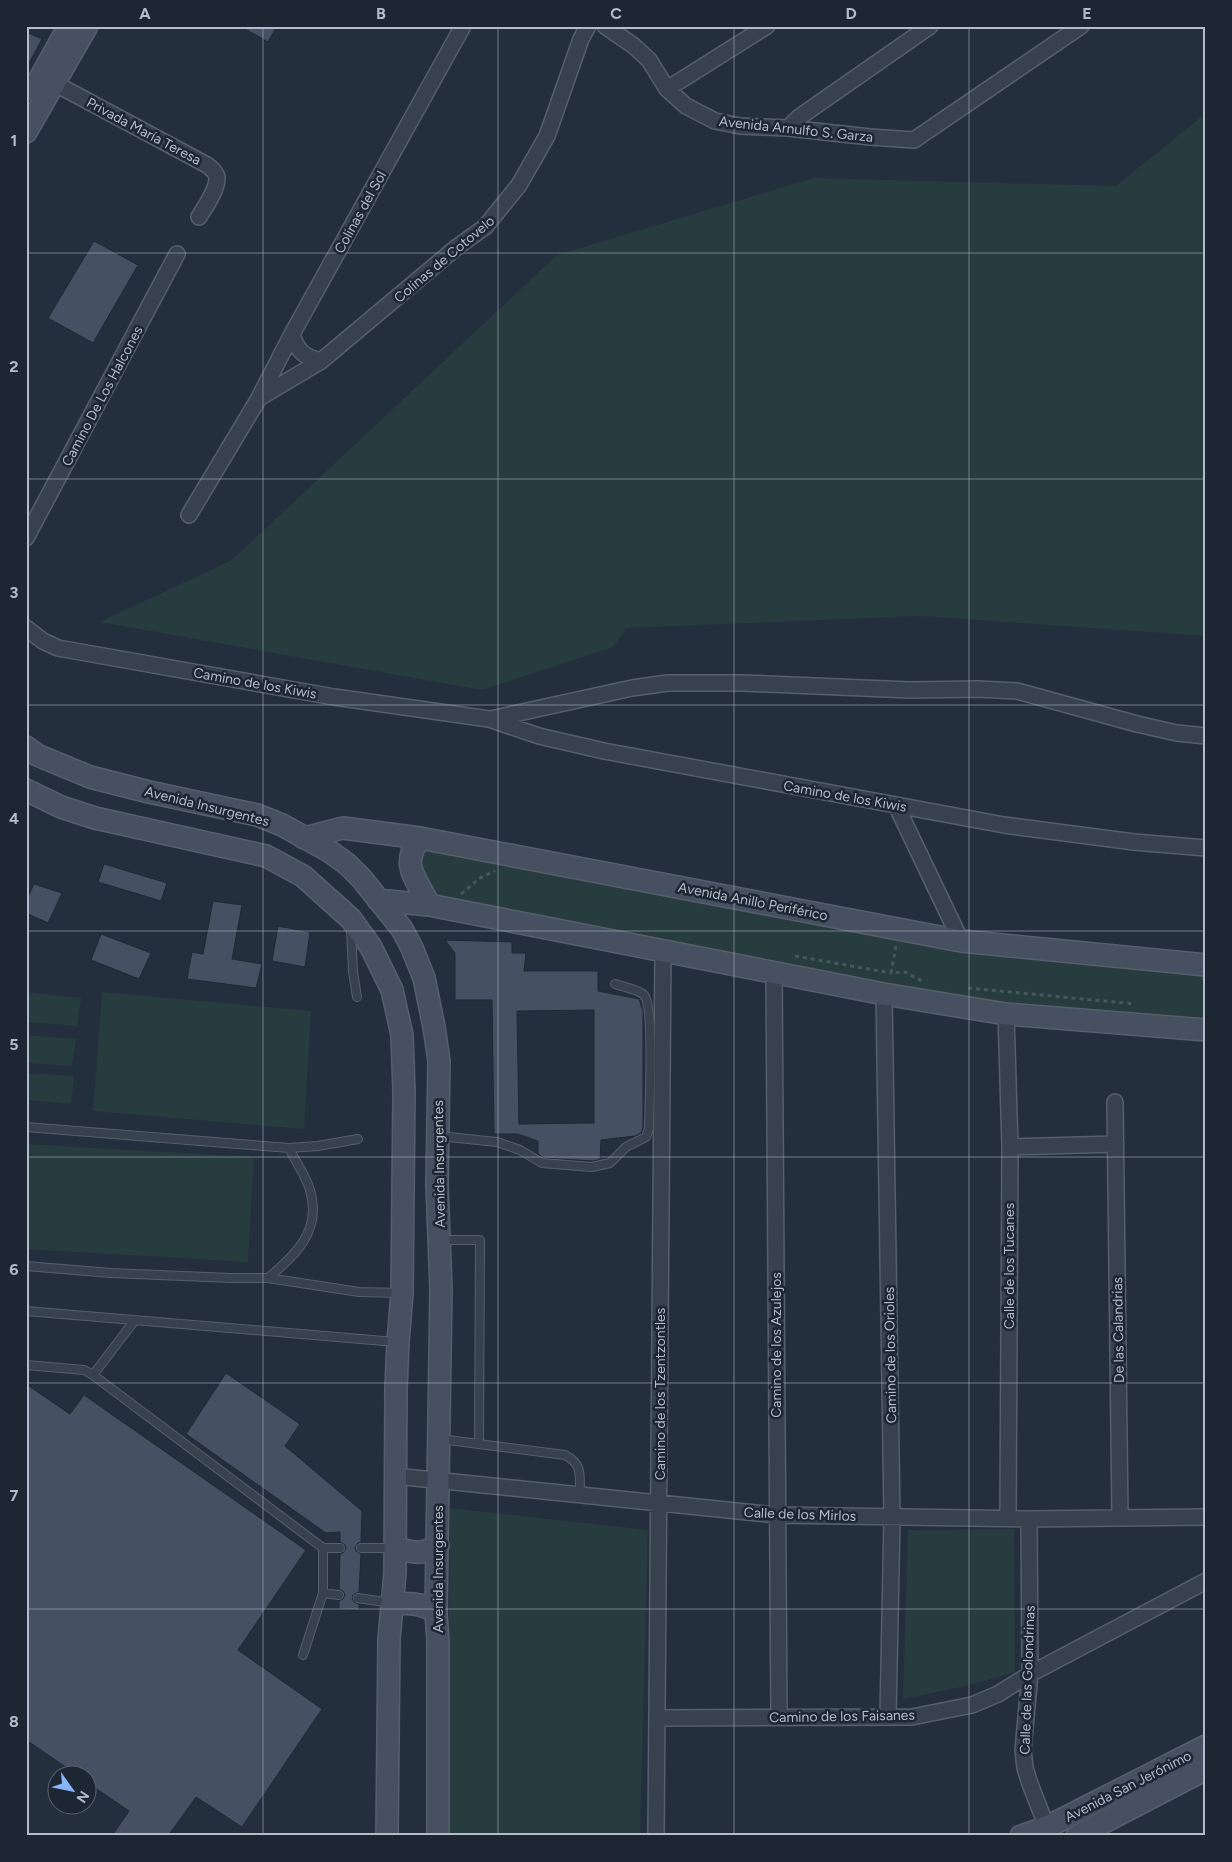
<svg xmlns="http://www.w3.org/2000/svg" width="1232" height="1862" font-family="Figtree,sans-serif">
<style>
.green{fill:#263c3f}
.building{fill:#455162;stroke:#1f2835;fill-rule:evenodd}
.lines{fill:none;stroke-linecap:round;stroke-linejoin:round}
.lane-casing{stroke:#565f6c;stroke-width:10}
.street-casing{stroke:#565f6c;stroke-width:18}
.secondary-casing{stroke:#565f6c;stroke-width:24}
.path{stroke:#44595c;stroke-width:3;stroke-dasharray:4 4;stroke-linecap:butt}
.lane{stroke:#38414e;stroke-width:8}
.street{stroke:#38414e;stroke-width:15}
.secondary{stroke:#465061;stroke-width:21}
.grid{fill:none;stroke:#b4bcc9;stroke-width:1;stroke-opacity:0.55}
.labels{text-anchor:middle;stroke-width:5;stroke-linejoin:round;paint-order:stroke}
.street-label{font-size:14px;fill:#b4bcc9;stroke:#1d2633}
.neatline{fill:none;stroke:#b4bcc9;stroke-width:2}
.grid-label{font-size:16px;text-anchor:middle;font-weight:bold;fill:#b4bcc9}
</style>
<rect width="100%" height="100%" fill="#242f3e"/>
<path class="green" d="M1206,113V636L920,616L627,628L613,647L482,690L100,622L232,560L557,255L814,178L1116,186Z
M424,845L1206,973V1023L1018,1006L962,998L441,899L421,880L418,849Z
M26,992L81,998L77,1026L26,1022Z
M102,992L311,1011L304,1129L93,1111Z
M26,1035L76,1039L72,1066L26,1063Z
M26,1073L74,1076L71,1104L26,1100Z
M26,1144L254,1157L248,1262L26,1249Z
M450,1508L648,1530L640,1836H453L447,1830Z
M1014,1529L1015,1672L966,1686L903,1699L908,1530Z"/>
<path class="building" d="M240,26H277L268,42Z
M26,32L42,39L26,69Z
M94,241L138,265L93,343L48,318Z
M104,864L167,883L161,901L98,882Z
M34,884L62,893L48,923L26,913V901Z
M213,901L242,905L232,959L262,964L256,988L187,979L192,952L203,954Z
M278,926L310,932L305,967L272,961Z
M101,934L151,953L139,979L91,960Z
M445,940L512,942V953H526L524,971H598V991L639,999L643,1011V1128L641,1133L635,1136L601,1140L600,1159L594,1161L544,1158L538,1154V1141L518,1134H494L492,1000H455V953ZM594,1010V1123L519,1124L517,1011Z
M226,1373L300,1424L285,1446L362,1511L361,1542L358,1543L355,1548L356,1551L361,1554L359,1592L354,1594L352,1598L354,1602L359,1604V1610L339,1609V1601L343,1599L345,1595L343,1591L339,1589L340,1554L343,1553L346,1548L345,1545L340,1542V1532L326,1533L186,1434Z
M26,1384L70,1414L84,1395L306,1550L238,1650L322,1709L242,1827L196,1797L168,1836H112L129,1811L88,1783V1774H76L26,1740Z"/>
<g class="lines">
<g class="lane-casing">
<path id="lane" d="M351,929L353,972L357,997
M26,1127L289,1148L318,1146L358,1139
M439,1136L497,1142L520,1150L542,1163L592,1167L610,1163L626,1147L646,1137L649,1128C649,1107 655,1008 644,995C638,989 623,987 615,984
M442,1240H480L479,1444
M26,1266L111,1273L231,1278H268L359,1292L400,1293
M268,1278C296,1255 322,1230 310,1190C306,1176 295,1161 289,1148
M26,1311L396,1342
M26,1365L84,1370L93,1375L323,1548V1593L303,1655
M93,1375L135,1320
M440,1439L565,1455C584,1465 579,1476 580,1495
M323,1548H340
M361,1548H394
M323,1593L339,1595
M358,1598L391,1603"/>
</g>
<g class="street-casing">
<path id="street" d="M605,26L634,46L649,60L667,89L686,106L715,121L740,126L788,128L870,137L914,140L1081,26
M54,83L207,165C211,168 216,172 217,177C218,189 205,207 199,217
M667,89L767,26
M788,128L798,118L930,26
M292,334C297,351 304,357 321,361
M259,398L321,361L457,247L485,227L519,185L547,136L581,39L588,26
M189,515L259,398L292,334L463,26
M26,538L177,254
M26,628L43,641L58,648L334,697L489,719L539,736L604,751L1004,825L1134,842L1206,848
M491,719L632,688L668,683H743L910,690L978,689L1017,691L1137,724L1177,733L1206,736
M896,805L961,941
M774,973L779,1717
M884,994L892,1517L888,1717
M1006,1014L1010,1147L1008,1518
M1115,1102L1120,1517
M1010,1147L1116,1144
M395,1476L777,1515L1029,1519L1206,1517
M1029,1519L1030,1674L1023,1750L1025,1768L1030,1784L1050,1835
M657,1718L912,1717L972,1705L998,1694L1030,1674L1206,1581
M656,1836L663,952"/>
</g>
<g class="secondary-casing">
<path id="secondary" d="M34,89L69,26
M26,132L87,26
M26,747L37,755L90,777L149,792L257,815L282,825L329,851L347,864L362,879L402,929L412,948L424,978L434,1027L439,1061L437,1185L441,1289L436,1613L438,1642V1836
M26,790L61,807L95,818L266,856L303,876L351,919L371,947L392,990L402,1035L404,1092L402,1293L398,1342L396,1388L395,1573L389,1639L387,1836
M304,838L343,828L420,838L961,941L1206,965
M420,838C399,866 417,878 429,905
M378,900L429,905L884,994L1006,1014L1206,1030
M396,1548C412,1552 423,1556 438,1545
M394,1604C409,1603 424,1603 436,1613
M1021,1836L1047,1827L1206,1746
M1077,1836L1206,1769"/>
</g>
<path class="path" d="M461,894L480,878L495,871
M896,946L891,973L905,972L922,981
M795,956L891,973
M968,988L1135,1004"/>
<use href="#lane" class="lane"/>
<use href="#street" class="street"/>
<use href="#secondary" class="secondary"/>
</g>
<path class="grid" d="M263,26V1836M498,26V1836M734,26V1836M969,26V1836M26,253H1206M26,479H1206M26,705H1206M26,931H1206M26,1157H1206M26,1383H1206M26,1609H1206"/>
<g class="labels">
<g class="street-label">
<text transform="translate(796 129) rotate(6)" y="5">Avenida Arnulfo S. Garza</text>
<text transform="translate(144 131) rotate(28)" y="5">Privada María Teresa</text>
<text transform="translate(360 212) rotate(-61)" y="5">Colinas del Sol</text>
<text transform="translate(444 259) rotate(-40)" y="5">Colinas de Cotovelo</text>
<text transform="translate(102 396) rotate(-62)" y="5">Camino De Los Halcones</text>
<text transform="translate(255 683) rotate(10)" y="5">Camino de los Kiwis</text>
<text transform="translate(845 796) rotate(10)" y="5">Camino de los Kiwis</text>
<text transform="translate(207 806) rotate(14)" y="5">Avenida Insurgentes</text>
<text transform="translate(753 901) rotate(11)" y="5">Avenida Anillo Periférico</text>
<text transform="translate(439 1164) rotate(-91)" y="5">Avenida Insurgentes</text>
<text transform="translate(1009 1266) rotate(-90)" y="5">Calle de los Tucanes</text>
<text transform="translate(1118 1330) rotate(-91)" y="5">De las Calandrias</text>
<text transform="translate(776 1345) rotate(-90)" y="5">Camino de los Azulejos</text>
<text transform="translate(890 1355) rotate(-91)" y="5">Camino de los Orioles</text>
<text transform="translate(660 1394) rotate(-90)" y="5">Camino de los Tzentzontles</text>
<text transform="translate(800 1514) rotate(2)" y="5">Calle de los Mirlos</text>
<text transform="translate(438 1569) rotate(-90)" y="5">Avenida Insurgentes</text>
<text transform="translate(1027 1680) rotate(-88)" y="5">Calle de las Golondrinas</text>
<text transform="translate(842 1716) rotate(-1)" y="5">Camino de los Faisanes</text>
<text transform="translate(1128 1786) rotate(-27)" y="5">Avenida San Jerónimo</text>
</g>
</g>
<rect width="1232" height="1862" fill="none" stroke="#1d2633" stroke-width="55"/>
<g transform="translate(72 1790) rotate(123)"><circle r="24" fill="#1d2633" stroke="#59626f"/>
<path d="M0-4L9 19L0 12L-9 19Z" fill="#8ab4f8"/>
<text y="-8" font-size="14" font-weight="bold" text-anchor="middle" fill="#b4bcc9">N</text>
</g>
<rect x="28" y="28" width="1176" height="1806" class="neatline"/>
<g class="grid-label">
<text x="145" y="19">A</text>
<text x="381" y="19">B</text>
<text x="616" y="19">C</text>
<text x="851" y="19">D</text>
<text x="1087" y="19">E</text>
<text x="14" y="146">1</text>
<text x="14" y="372">2</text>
<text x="14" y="598">3</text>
<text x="14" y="824">4</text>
<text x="14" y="1050">5</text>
<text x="14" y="1275">6</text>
<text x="14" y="1501">7</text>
<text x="14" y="1727">8</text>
</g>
</svg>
